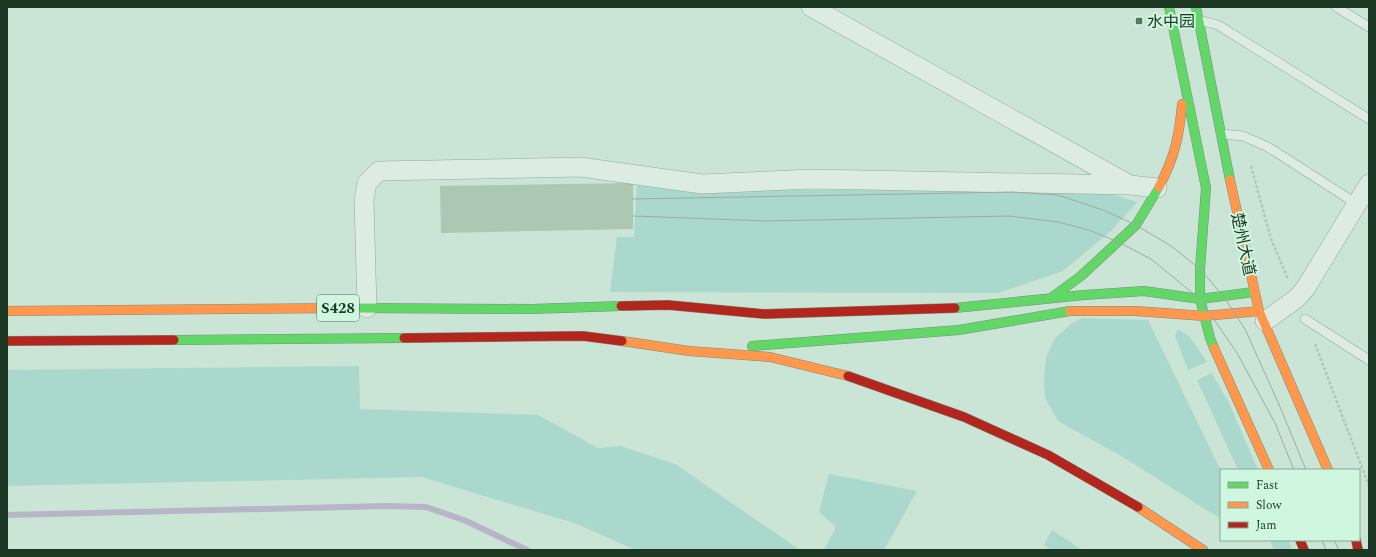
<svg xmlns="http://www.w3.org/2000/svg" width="1376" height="557" font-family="Spectral,'Noto Sans SC',serif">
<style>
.green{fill:#abd8cc}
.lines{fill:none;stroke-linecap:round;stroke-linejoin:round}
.stream{stroke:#b7b6c7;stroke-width:6}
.building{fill:#abc8b2}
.lane-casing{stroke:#94a99b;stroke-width:10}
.street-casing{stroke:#94a99b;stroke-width:20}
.fast-casing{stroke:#7a8e81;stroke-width:10}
.slow-casing{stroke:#7a8e81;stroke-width:10}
.jam-casing{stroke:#7a8e81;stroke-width:10}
.path{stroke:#b3c5ba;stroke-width:2.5;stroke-dasharray:3 2;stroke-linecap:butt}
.lane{stroke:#dcece3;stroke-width:9}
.street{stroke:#dcece3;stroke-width:19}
.fast{stroke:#63d668;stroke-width:9}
.slow{stroke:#ff974d;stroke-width:9}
.jam{stroke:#b3261e;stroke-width:9}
.tram{stroke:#9caba2;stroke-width:1}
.poi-dot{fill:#597461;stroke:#cff7e0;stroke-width:1.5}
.labels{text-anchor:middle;stroke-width:4;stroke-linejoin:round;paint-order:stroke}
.shield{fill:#cff7e0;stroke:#52715b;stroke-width:1}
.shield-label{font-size:15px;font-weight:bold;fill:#1c3722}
.poi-label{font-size:16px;fill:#1c3722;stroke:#cff7e0;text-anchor:start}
.street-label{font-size:16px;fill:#1c3722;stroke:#cff7e0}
</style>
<rect width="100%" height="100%" fill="#cae4d5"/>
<path class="green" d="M637,182L693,188L790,190L1093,188L1137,202L1111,231L1063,271L998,293L610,292L617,237H634Z
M1082,318L1148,320L1221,471V519L1123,457L1058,421L1045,398L1044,380L1046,358L1054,339L1071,324Z
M1178,329L1189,336L1207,362L1188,370L1175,336Z
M359,366L360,409L538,415L598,448L620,446L675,464L800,550H636L574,523L422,477L7,486V370Z
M1212,373L1229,403L1258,470H1238L1197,380Z
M829,474L917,491L884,550H824L836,527L819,512Z
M1052,530L1082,550H1051L1044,545Z
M1270,540H1288L1292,550H1274Z"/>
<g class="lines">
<path class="stream" d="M7,515L386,506L426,507L464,520L527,550"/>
</g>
<path class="building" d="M633,183V229L441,233L440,186Z"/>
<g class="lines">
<g class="lane-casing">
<path id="lane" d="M1336,7L1369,27
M1198,20L1218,25L1369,119
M1221,134L1243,136L1268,147L1357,204
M1305,319L1369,360"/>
</g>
<g class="street-casing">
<path id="street" d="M811,7L1128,184
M367,308L364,200L367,183L379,171L580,167L702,184L811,179L1130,185L1157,188
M1265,321L1296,299L1305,289L1369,184"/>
</g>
<g class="fast-casing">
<path id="fast" d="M1169,7L1206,188L1200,269V299L1210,338L1214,348
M1196,7L1230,180
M1051,298L1081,276L1136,225L1159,187
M355,308L532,309L621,306
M955,308L1084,295L1144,291L1200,299L1254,292
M174,340L404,338
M752,346L959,330L1070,311"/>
</g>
<g class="slow-casing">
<path id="slow" d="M1230,180L1259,311L1328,470
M1159,187C1175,156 1179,138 1182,104
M7,311L355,308
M1070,311H1136L1204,316L1259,311
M622,341L689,351L770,357L848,376
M1214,348L1269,470
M1138,507L1203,550"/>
</g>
<g class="jam-casing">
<path id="jam" d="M621,306L668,305L765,314L955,308
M404,338L583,336L622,341
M7,341L174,340
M848,376L964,417L1048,455L1138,507
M1300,540L1304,550
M1356,540L1358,550"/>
</g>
<path class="path" d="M1251,166L1271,239L1288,279
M1315,344L1369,486"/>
<use href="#lane" class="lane"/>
<use href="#street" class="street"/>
<use href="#fast" class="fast"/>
<use href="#slow" class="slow"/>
<use href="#jam" class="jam"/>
<path class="tram" d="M633,199L1013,192L1058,195L1103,210L1136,225L1171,246L1200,269L1224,297L1245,329L1281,409L1306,470
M633,216L766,221L1009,216L1058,222L1089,230L1118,242L1151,259L1200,299L1237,353L1275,423L1294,470
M1322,540L1326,550
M1334,540L1339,550"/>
</g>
<rect class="poi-dot" x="1135" y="17" width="8" height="8" rx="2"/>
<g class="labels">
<rect class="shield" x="317" y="295" width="42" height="26" rx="3"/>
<g class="shield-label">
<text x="338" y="313">S428</text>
</g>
<g class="poi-label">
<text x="1147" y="27">水中园</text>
</g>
<g class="street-label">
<text transform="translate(1244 244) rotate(78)" y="6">楚州大道</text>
</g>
</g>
<rect width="1376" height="557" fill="none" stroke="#1c3722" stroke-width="16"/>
<rect x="1220" y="469" width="140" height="72" fill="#cff7e0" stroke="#87aa94"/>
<rect x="1228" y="482" width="20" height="6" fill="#63d668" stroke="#87aa94"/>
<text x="1256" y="489" font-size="12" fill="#1c3722">Fast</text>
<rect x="1228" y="502" width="20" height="6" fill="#ff974d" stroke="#87aa94"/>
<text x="1256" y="509" font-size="12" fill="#1c3722">Slow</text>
<rect x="1228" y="522" width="20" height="6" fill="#b3261e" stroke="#87aa94"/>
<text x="1256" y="529" font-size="12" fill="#1c3722">Jam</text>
</svg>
